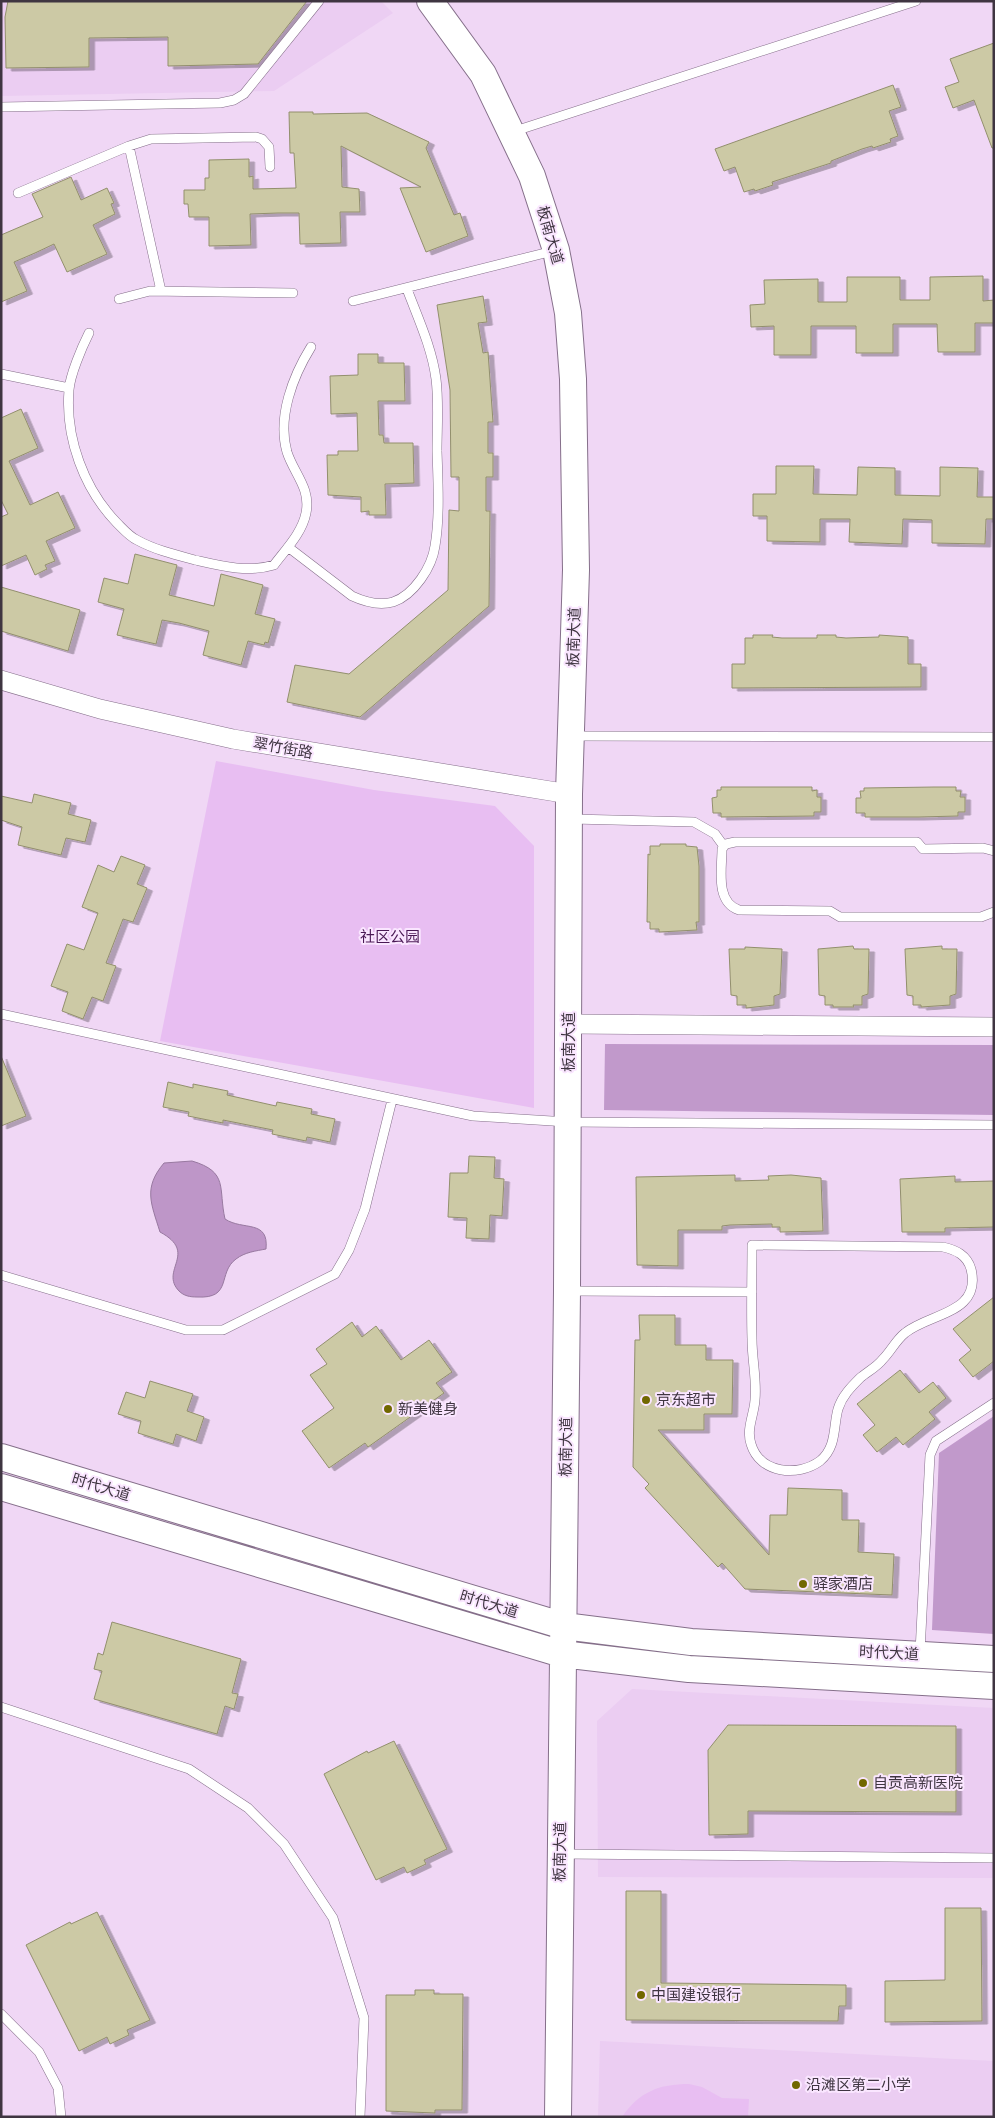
<svg xmlns="http://www.w3.org/2000/svg" width="995" height="2118" font-family="Quicksand,'Noto Sans SC',sans-serif">
<style>
.built{fill:#ebcdf2}
.green{fill:#e8bef2}
.forest{fill:#c199cb}
.water{fill:#be96c8;stroke:#9879a0}
.building{fill:#ccc9a5;stroke:#928f6d;filter:url(#shadow)}
.lines{fill:none;stroke-linecap:round;stroke-linejoin:round}
.service-casing{stroke:#856f8a;stroke-width:10}
.minor-casing{stroke:#856f8a;stroke-width:20}
.secondary-casing{stroke:#856f8a;stroke-width:28}
.service{stroke:#fff;stroke-width:9}
.minor{stroke:#fff;stroke-width:19}
.secondary{stroke:#fff;stroke-width:26}
.poi-dot{fill:#716800;stroke:#fae6ff;stroke-width:2}
.labels{text-anchor:middle;stroke-width:4;stroke-linejoin:round;paint-order:stroke}
.street-label{font-size:15px;fill:#3f3541;stroke:#fae6ff}
.park-label{font-size:15px;fill:#4a1855;stroke:#fae6ff}
.poi-label{font-size:15px;fill:#3f3541;stroke:#fae6ff;text-anchor:start}
</style>
<defs>
<filter id="shadow"><feDropShadow dx="5.5" dy="3" stdDeviation="0" flood-color="#0004"/></filter>
</defs>
<rect width="100%" height="100%" fill="#f0d7f5"/>
<path class="built" d="M1,1H381L393,13L274,91L1,96Z
M632,1689L994,1708V1878L598,1877L597,1721Z
M600,2041L994,2061V2117H598Z"/>
<path class="green" d="M216,761L374,790L495,806L534,846V1108L160,1041Z
M689,2084L702,2087L722,2098L749,2099L748,2117H622C639,2092 659,2084 689,2084Z"/>
<path class="forest" d="M605,1044L994,1045V1115L604,1110Z
M994,1416V1634L932,1630L939,1453Z"/>
<path class="water" d="M192,1161C229,1172 218,1188 225,1219C243,1231 269,1219 266,1249C256,1251 245,1252 236,1259C217,1273 233,1299 197,1297C190,1297 184,1296 179,1291C159,1270 199,1253 160,1232C151,1203 143,1188 164,1163Z"/>
<path class="building" d="M8,1H307L258,64L168,66V37L89,38V67L6,68L5,17Z
M994,43V148H992L974,100L953,108L945,87L959,82L950,59Z
M893,85L901,107L889,111L898,136L890,139L891,142L873,148L872,146L862,149L831,161V163L772,182L773,185L755,191L754,189L744,192L735,167L724,171L715,149Z
M289,112H313V114L367,113L429,142L426,148L454,215L460,213L468,236L426,252L400,188L421,187L341,146L342,187L359,189L360,212H340L341,243L300,244L299,213H278L250,214L251,245L209,246V217H189L188,204H184V190H205V178H209V160L249,159V177L253,176V189L296,188L294,153H290Z
M71,177L81,200L107,188L114,203L111,204L115,214L93,225L107,254L67,272L54,244L35,253L14,262L27,291L1,302V235L43,217L32,194Z
M983,276V301L994,300V323H975V352H938L937,324H893V353H856V326H811V355H774V326L751,327L750,305L765,304L764,280L818,279V302H847V277H900V300H930V277Z
M483,296L487,322L478,323L483,353L488,352L493,422H488V453H493V477H486V511H490L489,606L360,717L287,702L295,665L349,674L448,590L449,510L459,511V477H451L450,390L437,305Z
M358,354H378V363H404L405,401H378L379,435H383L384,443H413L414,483L385,484L386,515H369V511L361,512V497L328,495L327,455H338V451H358L357,413L331,414L330,376L358,375Z
M21,409L38,448L9,461L30,505L58,492L75,528L46,541L55,561L45,565L47,569L35,575L26,555L1,566V517L8,514L1,500V418Z
M776,466H814L813,494L857,495L858,467L895,468V495L940,496V467L978,468L977,497H994V519H986L985,544L932,543V520L903,519L902,544L849,542L850,519H820V542L767,541V516H753V494H776Z
M135,554L177,565L169,595L214,606L221,574L263,585L255,614L275,619L268,643L265,642L264,645L248,641L241,665L203,655L209,631L179,623L162,620L156,644L117,635L124,609L98,602L104,578L128,584Z
M1,587L80,610L68,651L1,631Z
M753,635H773L772,637L782,638H817V635H836V637L846,638L879,637V635L908,637V664H921V687L732,688V664H745V638H753Z
M721,787H812V791L817,790V797H821V812H814V816L721,817V813H713L712,798L717,797V790H721Z
M934,787H956V791H961L960,797H965V812H958V816L919,817H865V813H856V798H861L860,791H864V788Z
M34,794L71,803L68,814L91,820L85,842L66,838L61,855L18,845L22,827L1,820V796L32,803Z
M660,844H686V846L697,847L699,866V922H696L697,930L659,932V929H650V922H647L648,854L650,855V846H660Z
M121,856L145,865L137,884L147,888L133,922L123,919L106,963L116,966L103,1001L92,997L83,1019L62,1011L68,992L51,986L67,944L84,950L98,913L82,907L98,865L114,872Z
M853,946L854,949H869L868,994L862,996V1005H853L854,1007H833V1005H825V996L819,995L818,949Z
M942,946V949H957L956,994L950,996V1005L921,1007V1005H913V996L907,995L905,949Z
M745,947L782,949L780,994L774,996V1005L746,1008V1005H737V996L731,995L729,949H745Z
M1,1056L26,1116L1,1126Z
M168,1082L193,1088V1084L228,1091L227,1095L276,1106L277,1102L312,1109L311,1114L335,1119L330,1142L307,1137L306,1141L272,1134L273,1130L223,1120V1123L188,1116L189,1112L163,1107Z
M469,1156L495,1157L494,1178L504,1179L502,1216L490,1215L489,1239L466,1238L467,1218L448,1217L450,1173H468Z
M735,1175V1181L769,1180L768,1176L791,1175L821,1178L823,1231L780,1232V1227H772V1224L730,1225L722,1226V1230H678V1266L637,1265L636,1177Z
M955,1176V1182L994,1181V1227L945,1228V1232H902L900,1179Z
M994,1297V1361L973,1377L959,1360L971,1350L953,1329Z
M639,1315H675V1345H706V1360H733L732,1414H704V1430H658L769,1555L770,1515H787L788,1488L842,1490V1520H859L858,1552L894,1554L892,1595L745,1589L722,1563L718,1567L645,1488L649,1484L633,1467L635,1340H640Z
M352,1322L362,1337L376,1326L401,1360L429,1340L452,1372L436,1383L444,1393L368,1447L365,1443L329,1468L302,1431L334,1408L310,1375L327,1364L316,1349Z
M900,1370L919,1393L933,1382L946,1398L929,1412L935,1419L903,1445L896,1437L877,1452L863,1435L875,1425L857,1404Z
M150,1381L193,1394L187,1411L204,1417L196,1441L176,1434L173,1444L138,1433L141,1421L118,1414L126,1392L145,1398Z
M112,1622L241,1659L232,1693L238,1694L234,1709L225,1706L217,1734L94,1699L102,1671L94,1669L98,1653L103,1655Z
M728,1725L956,1726V1812L748,1811V1834L709,1835L708,1750Z
M394,1741L447,1849L424,1860L426,1864L407,1873L404,1867L376,1880L324,1774L367,1751L368,1753Z
M626,1891H661V1983L846,1985V2006H839L838,2021L626,2020Z
M945,1908H981L982,2021L885,2022V1981L945,1980Z
M97,1912L150,2020L127,2030L129,2035L110,2044L107,2037L79,2051L26,1945L70,1922L71,1924Z
M415,1990H434V1994H463L462,2110H435V2113L386,2111V1995H415Z"/>
<g class="lines">
<g class="service-casing">
<path id="service" d="M1,107L220,103L234,100L244,94L319,1
M512,132L916,1
M129,146L151,139L256,137L262,139L269,147L270,167
M18,193L129,146L161,291
M119,299L150,291L293,293
M353,301L553,251
M89,333C82,347 70,375 69,390C65,438 84,489 117,523C123,529 130,537 137,540C155,550 176,555 195,560C221,566 248,573 274,565C286,549 302,533 306,513C311,488 294,474 287,452C277,417 293,376 311,347
M1,374L69,388
M288,547L352,596C365,602 379,606 393,602C414,595 432,567 435,546C440,516 438,482 437,451C437,428 439,402 436,379C432,348 418,318 407,289
M574,736L994,737
M572,819L694,822L715,834L723,845
M994,851L983,848L923,849L917,842H735L726,844L722,849C722,869 715,902 739,910L830,911L840,917H981L994,912
M1,1014L473,1116L568,1122L994,1125
M752,1245L943,1247C956,1250 967,1255 971,1269C982,1314 929,1313 905,1333C896,1340 891,1351 883,1359C877,1367 867,1372 860,1378C851,1387 842,1396 838,1409C833,1427 837,1447 820,1461C798,1477 760,1474 751,1444C746,1429 754,1415 755,1400C757,1380 752,1360 752,1339C751,1308 752,1276 752,1245Z
M1,1275L186,1330H223L335,1274L349,1250L365,1209L392,1100
M570,1291L752,1292
M920,1652L930,1455L936,1441L994,1403
M1,1707L189,1769L248,1808L284,1844L333,1918L364,2018L360,2117
M564,1854L994,1858
M1,2014L39,2052L58,2088L61,2117"/>
</g>
<g class="minor-casing">
<path id="minor" d="M1,680L100,709L233,739L569,794
M569,1024L994,1027"/>
</g>
<g class="secondary-casing">
<path id="secondary" d="M430,1L483,74L532,176L556,250L568,313L573,379L576,570L569,794L567,1291L558,2117
M1,1457L564,1626L691,1642L994,1659
M1,1487L562,1654L689,1669L994,1686"/>
</g>
<use href="#service" class="service"/>
<use href="#minor" class="minor"/>
<use href="#secondary" class="secondary"/>
</g>
<g class="poi-dot">
<circle cx="646" cy="1400" r="5"/>
<circle cx="388" cy="1409" r="5"/>
<circle cx="803" cy="1584" r="5"/>
<circle cx="863" cy="1783" r="5"/>
<circle cx="641" cy="1995" r="5"/>
<circle cx="796" cy="2085" r="5"/>
</g>
<g class="labels">
<g class="street-label">
<text transform="translate(550 235) rotate(74)" y="5">板南大道</text>
<text transform="translate(574 637) rotate(-88)" y="5">板南大道</text>
<text transform="translate(283 748) rotate(10)" y="5">翠竹街路</text>
<text transform="translate(569 1042) rotate(-90)" y="5">板南大道</text>
<text transform="translate(566 1447) rotate(-89)" y="5">板南大道</text>
<text transform="translate(101 1487) rotate(17)" y="5">时代大道</text>
<text transform="translate(489 1604) rotate(17)" y="5">时代大道</text>
<text transform="translate(889 1653) rotate(3)" y="5">时代大道</text>
<text transform="translate(560 1852) rotate(-89)" y="5">板南大道</text>
</g>
<g class="park-label">
<text x="390" y="942">社区公园</text>
</g>
<g class="poi-label">
<text x="656" y="1405">京东超市</text>
<text x="398" y="1414">新美健身</text>
<text x="813" y="1589">驿家酒店</text>
<text x="873" y="1788">自贡高新医院</text>
<text x="651" y="2000">中国建设银行</text>
<text x="806" y="2090">沿滩区第二小学</text>
</g>
</g>
<rect width="995" height="2118" fill="none" stroke="#3f3541" stroke-width="5"/>
</svg>
